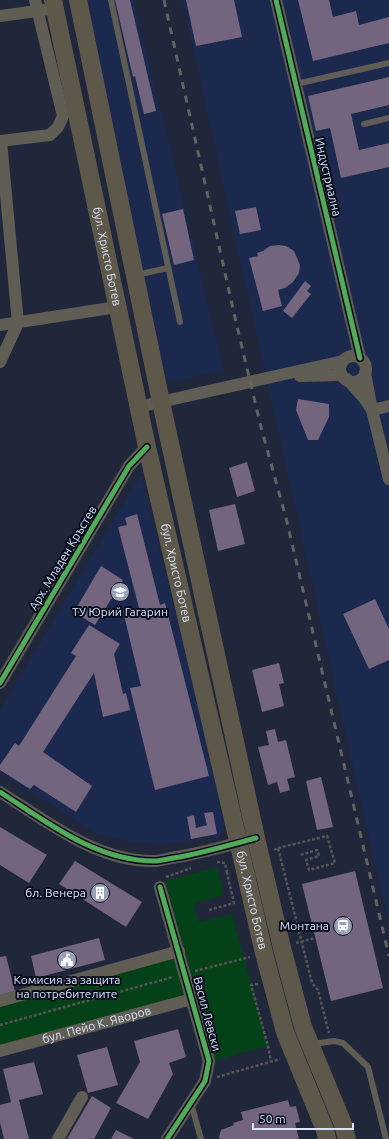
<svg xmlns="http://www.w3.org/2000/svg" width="389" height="1139" font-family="Ubuntu,sans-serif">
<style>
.built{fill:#1c294e}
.green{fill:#044018}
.building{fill:#74657f}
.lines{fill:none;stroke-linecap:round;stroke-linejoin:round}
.path{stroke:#575655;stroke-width:2.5;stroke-dasharray:3 2;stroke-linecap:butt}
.lane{stroke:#605d55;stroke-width:6}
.street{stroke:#605d55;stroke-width:12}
.secondary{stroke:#5e584b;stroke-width:18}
.rail{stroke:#636363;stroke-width:3;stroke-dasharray:7 7;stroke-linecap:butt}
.cycleway-casing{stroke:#070d1b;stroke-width:8}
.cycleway{stroke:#51ab58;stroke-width:5}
.labels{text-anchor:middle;stroke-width:4;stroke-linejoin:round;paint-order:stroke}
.street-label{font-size:12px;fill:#dae4fb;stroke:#070d1b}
.poi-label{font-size:12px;fill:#dae4fb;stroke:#070d1b}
</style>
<rect width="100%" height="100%" fill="#20273a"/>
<path class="built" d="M82,0H134L224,371L167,382Z
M182,0H389V921L381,892Z
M141,474L227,820L220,836L169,844L135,843L96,833L0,773V710Z"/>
<path class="green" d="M217,867L224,895L194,904L199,922L232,914L268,1046L213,1061L165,881Z
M176,957L186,996L0,1050V1002Z"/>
<path class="building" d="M115,0H130L156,111L144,114L135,76L133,77Z
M186,0H234L242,37L196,46Z
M298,0H329L333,17L356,11L359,25L389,17V43L313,61Z
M389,77V105L351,114L359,150L389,143V167L341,178L330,128L316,131L308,96Z
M256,207L261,230L240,234L235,211Z
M183,209L194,260L174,265L162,214Z
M279,245L286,246L294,251L300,265L299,273L293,282L285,288L278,290L282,306L263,311L249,258L258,256L257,253L263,251L270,246Z
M305,281L311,286L307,291L311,294L292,318L283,311Z
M298,399L329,404V417L318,440H308L296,410Z
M247,462L255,491L237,497L229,468Z
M235,504L245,544L218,551L209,510Z
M137,514L160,605L165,603L209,776L155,790L130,688L141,686L123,611L139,608L118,527L127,525L125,518Z
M101,566L123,580L95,625L74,612Z
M375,599L389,629V660L369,669L343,614Z
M89,625L120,644L114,654L123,694L126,693L130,710L103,717L94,673L43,752L92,786L76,812L34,785L30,789L0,770V765L15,743L19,746L76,656L71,653Z
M279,663L284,683L279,684L284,706L262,712L252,670Z
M275,729L278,742L286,740L295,777L287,779L290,790L280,793L277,782L268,785L258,747L269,745L266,731Z
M321,777L333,827L317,830L306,781Z
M213,812L217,834L191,839L187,817L194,815L196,828L207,825L204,813Z
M0,827L47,855L29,883L0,865Z
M75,861L142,902L126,927L59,884Z
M355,871L383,988L331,1001L302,884Z
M99,938L105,960L36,978L31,956Z
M6,956L15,991L0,995V957Z
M178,1029L186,1057L169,1063L173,1074L148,1119L116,1103L140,1062L134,1041Z
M107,1047L118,1085L88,1093L77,1055Z
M34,1062L43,1094L19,1100L29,1139H4L0,1122V1105L11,1102L3,1069Z
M92,1096L111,1108L94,1139H67Z
M288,1100L290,1107L296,1106L300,1122L295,1123L299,1139H220L219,1137L221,1130L234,1125L233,1123L243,1120L241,1112Z
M116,1130L134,1139H111Z"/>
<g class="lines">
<path class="path" d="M278,848L327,836L335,863L309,870L306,860L319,856L317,850L300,855
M274,850L278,848L312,983L318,990L329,1033
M217,862L225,863L227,873
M166,877L191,868
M209,910L234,903L227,873L229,872
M296,943L315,938
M195,971L250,957
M258,984L251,985L268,1046L271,1062
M0,1025L173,977
M217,1077L280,1059"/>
<path class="lane" d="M111,0L180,322
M296,84L389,63
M364,124L389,118
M136,275L168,268
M313,1044L334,1041L343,1043L368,1067L386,1139
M191,1103L201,1139"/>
<g class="street">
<path d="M276,0L360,358"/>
<path d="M0,16L44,10"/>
<path d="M0,141L50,135L58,127L63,116L35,0"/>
<path d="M0,325L117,307"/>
<circle cx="353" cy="369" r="13"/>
<path d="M0,362L18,323L1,141"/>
<path d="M365,373L372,410L389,479"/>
<path d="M300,376L342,375"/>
<path d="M347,379L364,398L370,407"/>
<path d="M138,407L343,361"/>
<path d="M372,410L389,406"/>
<path d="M0,683L129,466L147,447"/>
<path d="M0,792C47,821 98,863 156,861C163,860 170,858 177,857C200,853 223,847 245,841"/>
<path d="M160,887L209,1061L205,1081L167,1139"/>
<path d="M0,1001L179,951"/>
<path id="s1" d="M0,1051L192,999"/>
<path d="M58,1139L82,1097"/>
</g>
<g class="secondary">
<path id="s2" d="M53,0L147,447L264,953L285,1032L325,1130L327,1139"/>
<path d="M78,0L161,402L256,838L282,948L303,1027L343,1124L347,1139"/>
</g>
<path class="rail" d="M164,0L236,322L261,427L286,518L389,956"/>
<g class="cycleway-casing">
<path id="cycleway" d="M276,0L360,358
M0,683L129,466L147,447
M0,792C47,822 97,862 156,861C164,860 172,858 180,857C206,852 231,845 256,838
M160,887L209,1061L205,1081L167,1139"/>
</g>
<use href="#cycleway" class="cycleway"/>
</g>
<defs>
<g id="school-disc" transform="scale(1)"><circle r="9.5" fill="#99a2b7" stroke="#070d1b"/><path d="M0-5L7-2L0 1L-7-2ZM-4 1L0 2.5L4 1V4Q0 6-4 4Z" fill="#fff"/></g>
<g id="building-disc" transform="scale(1)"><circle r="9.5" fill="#99a2b7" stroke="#070d1b"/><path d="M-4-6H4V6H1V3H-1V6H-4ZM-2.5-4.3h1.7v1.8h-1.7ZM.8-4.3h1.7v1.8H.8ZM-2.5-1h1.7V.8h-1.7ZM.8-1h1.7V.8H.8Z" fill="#fff"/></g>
<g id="station-disc" transform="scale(1)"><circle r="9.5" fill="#99a2b7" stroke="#070d1b"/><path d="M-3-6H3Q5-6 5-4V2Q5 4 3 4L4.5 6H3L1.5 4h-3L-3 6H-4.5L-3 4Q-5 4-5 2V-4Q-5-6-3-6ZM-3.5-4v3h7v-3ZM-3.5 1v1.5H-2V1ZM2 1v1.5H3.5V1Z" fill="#fff"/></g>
<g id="civic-disc" transform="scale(1)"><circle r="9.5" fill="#99a2b7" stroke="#070d1b"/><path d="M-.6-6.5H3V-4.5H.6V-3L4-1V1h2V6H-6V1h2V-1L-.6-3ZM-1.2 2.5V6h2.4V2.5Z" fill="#fff"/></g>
</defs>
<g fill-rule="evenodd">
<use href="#school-disc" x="120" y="592"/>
<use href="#building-disc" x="100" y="893"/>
<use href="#station-disc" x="343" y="926"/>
<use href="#civic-disc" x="67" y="960"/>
</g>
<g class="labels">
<g class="street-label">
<text transform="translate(328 177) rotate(77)" y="4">Индустриална</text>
<text dy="4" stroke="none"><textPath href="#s2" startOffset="262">бул. Христо Ботев</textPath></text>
<text transform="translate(63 558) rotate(-59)" y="4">Арх. Младен Кръстев</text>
<text dy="4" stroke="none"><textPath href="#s2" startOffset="586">бул. Христо Ботев</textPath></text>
<text dy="4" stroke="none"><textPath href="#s2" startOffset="922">бул. Христо Ботев</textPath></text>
<text transform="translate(207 1014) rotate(75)" y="4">Васил Левски</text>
<text dy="4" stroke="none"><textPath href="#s1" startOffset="100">бул. Пейо К. Яворов</textPath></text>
</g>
<g class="poi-label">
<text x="120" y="616">ТУ Юрий Гагарин</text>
<text x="86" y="897" text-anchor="end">бл. Венера</text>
<text x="329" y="930" text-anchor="end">Монтана</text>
<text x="67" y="984">Комисия за защита<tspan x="67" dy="14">на потребителите</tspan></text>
</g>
</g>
<path d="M253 1123v6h100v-6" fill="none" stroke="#dae4fb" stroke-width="2"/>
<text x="259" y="1123" font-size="12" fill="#dae4fb" stroke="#070d1b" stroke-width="3" paint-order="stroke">50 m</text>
</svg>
